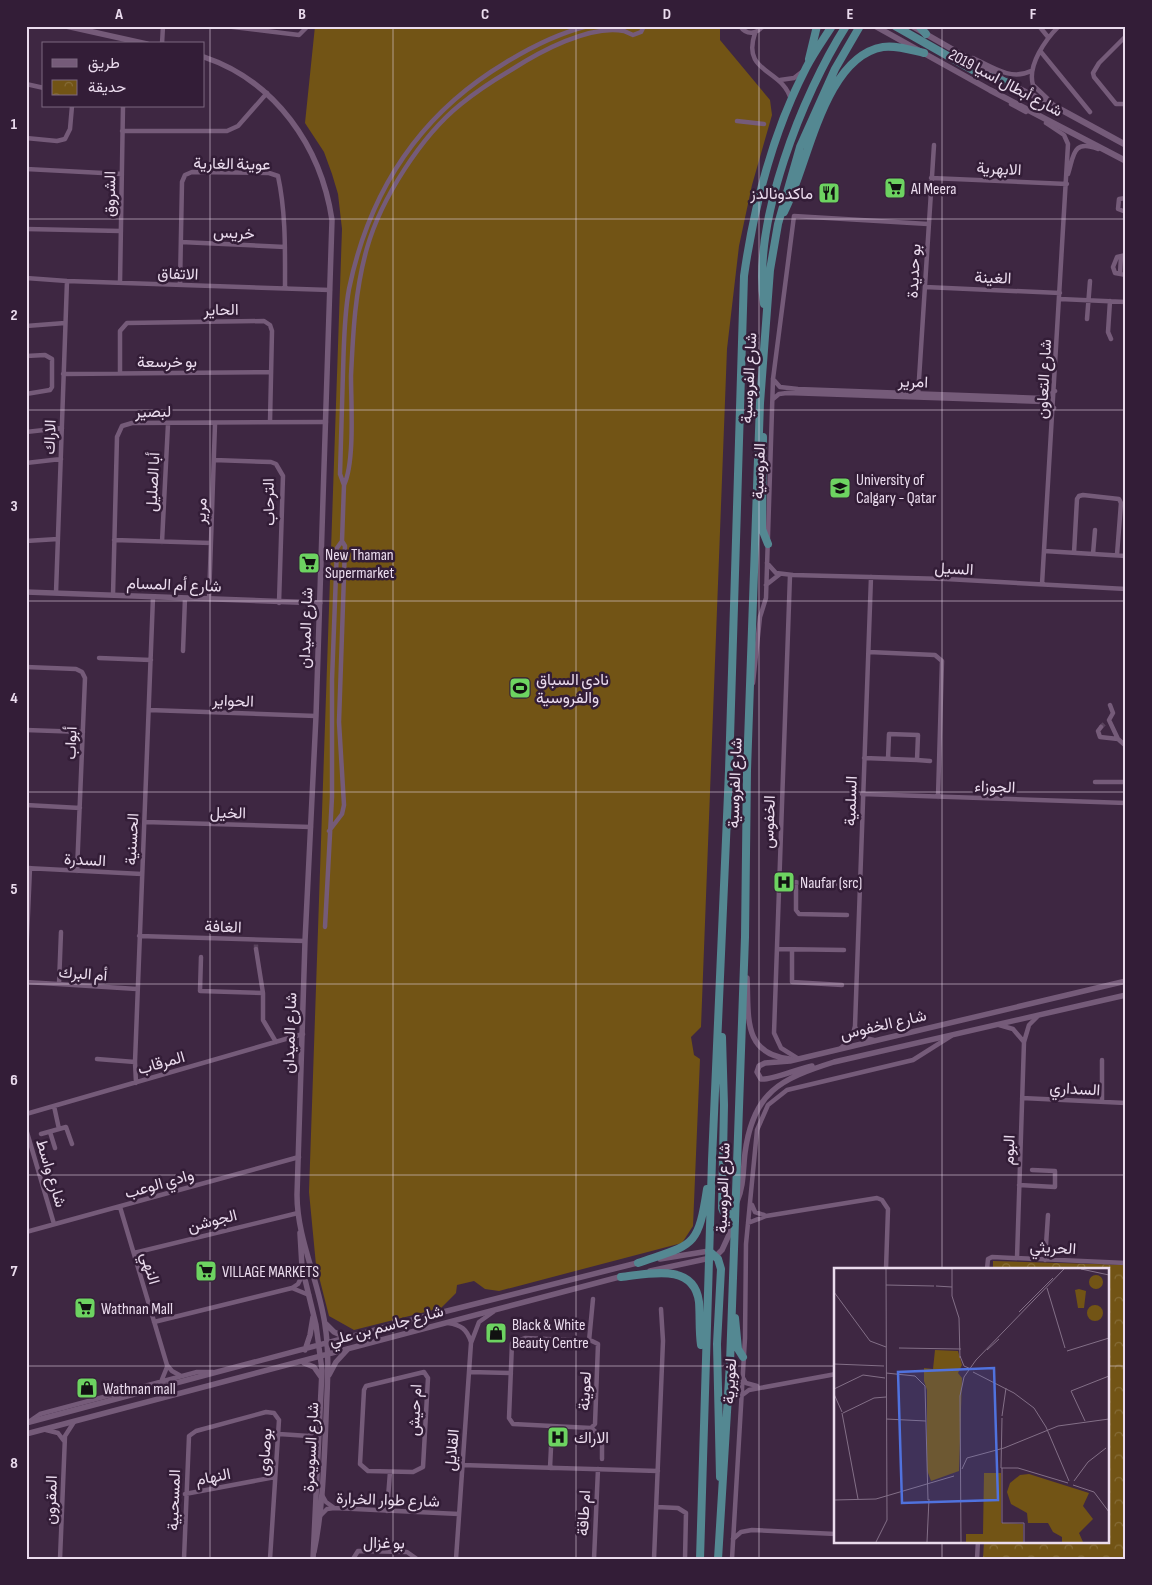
<svg xmlns="http://www.w3.org/2000/svg" width="1152" height="1585" font-family="'Sofia Sans Condensed',Vazirmatn,sans-serif">
<style>
.park{fill:url(#park-crowns)}
.pitch{fill:#725415}
.lines{fill:none;stroke-linecap:round;stroke-linejoin:round}
.minor-tunnel{stroke:#58425c;stroke-width:4.5;stroke-dasharray:4.5 2;stroke-linecap:butt}
.minor{stroke:#755b79;stroke-width:4.5}
.tertiary{stroke:#755b79;stroke-width:5.5}
.secondary{stroke:#755b79;stroke-width:6}
.trunk{stroke:#548892;stroke-width:8}
.grid{fill:none;stroke:#ebdcee;stroke-width:1;stroke-opacity:0.55}
.labels{text-anchor:middle;stroke-width:5;stroke-linejoin:round;paint-order:stroke}
.street-label{font-size:16px;fill:#ebdcee;stroke:#331d37}
.poi-label{font-size:16px;fill:#ebdcee;stroke:#331d37;text-anchor:start}
.inset-road{fill:none;stroke:#836f87;stroke-width:1}
.view{fill:#5072de;fill-opacity:0.15;stroke:#5072de;stroke-width:2.5}
.inset-edge{fill:none;stroke:#ebdcee;stroke-width:2.5}
.neatline{fill:none;stroke:#ebdcee;stroke-width:2}
.grid-label{font-size:16px;text-anchor:middle;font-weight:bold;fill:#ebdcee}
</style>
<defs>
<pattern id="park-crowns" width="20" height="18" patternUnits="userSpaceOnUse" patternTransform="scale(1.25)"><rect width="20" height="18" fill="#725415"/><path d="M2 6a3 3 0 1 1 6 0M12 15a3 3 0 1 1 6 0" fill="none" stroke="#866c37"/></pattern>
</defs>
<rect width="100%" height="100%" fill="#3e2742"/>
<path class="park" d="M993,1261L1126,1265V1559H983L984,1541H1108V1269H993Z"/>
<path class="pitch" d="M315,26H720V40L770,100L772,115L752,185L739,246L727,349L701,1027L691,1037L694,1055L700,1059L693,1226L682,1243L499,1291L485,1289L474,1281L457,1285L456,1293L441,1308L354,1330L329,1316L316,1265L309,1192L342,229L338,194L332,174L324,152L305,123Z"/>
<g class="lines">
<path class="minor-tunnel" d="M1101,727L1105,723
M256,949V943"/>
<path class="minor" d="M225,26L299,35L308,26
M621,26L624,31L633,35L641,32L644,26
M740,26C746,35 756,35 763,26
M1039,26L1048,37
M755,33C741,74 783,68 791,100
M1126,36L1099,63L1093,73L1094,77L1116,104H1126
M162,44L163,26
M1041,52L1090,112
M973,58C992,67 1011,81 1031,71
M780,80L794,78L803,71
M26,84L44,88
M1052,103L1033,85C1027,65 1046,39 1059,26
M1011,104L1026,112
M737,121L764,124
M122,131H227L238,126L267,93
M26,138L57,141L65,139L70,129L72,106
M26,169L122,174
M1068,174C1074,156 1072,139 1098,149
M931,178L1067,184
M1126,198L1119,199L1118,209L1126,212
M26,229L121,231
M181,242L285,247
M1126,255L1117,257L1113,267L1115,273L1126,275
M1120,274L1121,256
M26,278L67,281L330,290
M120,283L123,106
M180,285L182,182L185,175L192,172L269,173L278,176C286,213 285,251 285,288
M925,287L1060,293
M1060,299L1126,302
M1110,301L1108,332L1111,339
M1087,319L1090,281
M26,326L65,323
M26,356L45,355L52,359V387L50,390L26,394
M120,373V331L127,323L264,321L270,325L272,331L270,422
M63,374L271,372
M773,379L780,387L798,389L1043,398L1055,391
M918,395L934,145
M773,399L779,394L787,393L1044,402L1054,408
M26,432L62,428
M214,460L271,462L276,464L283,476L279,603
M26,463L61,459
M344,485L340,474C341,440 342,406 343,372C344,344 344,316 349,289C369,192 420,114 505,63C531,47 559,33 588,26
M114,540L211,543
M26,541L58,539
M162,542L168,424
M1044,551L1126,556
M1074,553L1077,499L1079,496L1083,495L1119,499L1121,503L1117,555
M1093,554L1095,530
M767,563L776,573L793,575L946,579L1126,589
M790,575L774,1033L781,1048L797,1058
M1042,584L1068,144L1064,135L1046,123
M766,585L780,574
M56,593L67,281
M113,595L117,437L122,426L132,423L326,422
M209,599L215,424
M183,651L185,598
M869,652L935,655L942,661L938,797
M99,658L151,660
M26,667L76,669L82,672L85,678L77,871
M753,683L760,617L766,598L773,379L794,216L928,224
M1110,705L1113,713L1109,720L1118,739L1126,746
M149,710L316,716
M1101,727L1098,731L1100,737L1118,739
M26,730L83,732
M864,758L917,760L918,735L889,734L888,759
M917,760L930,761
M1095,782H1126
M862,794L1126,803
M26,805L80,808
M145,822L311,827
M329,831L342,814L344,805L339,722L345,546L342,541L344,485C355,462 351,403 351,376C353,333 355,290 367,248C381,199 421,136 461,104C477,91 494,80 511,70C539,52 590,24 624,31
M26,868L142,874
M779,882L847,884
M796,882V910L799,914L847,915
M325,927L332,797V680L337,548L342,541
M139,936L305,941
M256,949L263,993V1020L276,1042
M777,949L844,950
M792,950V982L842,985
M201,957L200,991L263,993
M26,959L30,868
M26,982L137,989
M59,984L61,932
M999,1025L1013,1029L1024,1042
M855,1027L861,1037L874,1040
M841,1048L852,1038L855,1026L871,577
M97,1059L135,1062
M136,1083L135,1062L153,597
M1022,1098L1126,1103
M1102,1102V1060
M54,1106L59,1129L66,1127L72,1144
M26,1114L303,1034
M26,1129L54,1224
M50,1132L55,1148
M41,1134L59,1129
M1019,1185L1055,1187V1171L1032,1170
M752,1205L755,1212L764,1215
M120,1207L167,1365L172,1371L181,1376
M748,1223L766,1216L877,1198L882,1200L888,1209L886,1269
M26,1232L299,1157
M134,1253L298,1213
M1017,1258L1024,1042L1029,1025L1037,1017
M1045,1260L1048,1215
M987,1269L988,1259L992,1257L1126,1263
M292,1288L309,1295
M154,1322L292,1288L298,1284L303,1274
M448,1323C461,1325 467,1329 471,1342
M525,1338L592,1341L598,1344L595,1424L591,1428L513,1424L509,1418L512,1343Z
M589,1341L593,1299
M424,1372L428,1378L423,1467L413,1472L368,1471L360,1464L364,1390L366,1386Z
M470,1372L511,1373
M742,1376L746,1383L757,1386
M161,1382L167,1367
M741,1396L749,1390L836,1374
M27,1423L40,1414L197,1372H213
M591,1428L602,1437V1459
M46,1430L58,1433L64,1441
M279,1434L309,1436L318,1427
M309,1436L317,1446
M462,1465L658,1471
M550,1468L552,1427
M185,1494L275,1477
M322,1495L326,1502L333,1507
M657,1507L678,1508L686,1513L685,1559
M387,1511L390,1472
M319,1517L327,1509L334,1508L459,1514
M733,1539L741,1532L752,1530L836,1534
M60,1559L65,1436L74,1422
M184,1559L189,1436L196,1431L266,1412L274,1413L279,1420L270,1559
M353,1559L358,1551L407,1552L417,1559
M456,1559L471,1343L479,1322L493,1312
M594,1559L598,1469
M654,1559L663,1341L661,1309
M732,1559L745,1338L746,1244L757,1130L768,1105L787,1090L913,1060L951,1036
M977,1559L978,1541"/>
<path class="tertiary" d="M66,26L147,44
M204,57C275,81 321,146 332,220L316,716L305,941L297,1195C297,1239 319,1281 325,1325C330,1356 327,1388 326,1419C324,1463 323,1508 314,1552
M26,592L320,603
M747,978C749,1016 742,1054 790,1059
M812,1066C800,1068 769,1081 761,1079L757,1072L759,1066L765,1063L790,1061L1126,981
M737,1202C744,1186 743,1169 745,1153C753,1092 780,1079 834,1062L1126,995
M300,1233L302,1267L316,1325L322,1370L313,1559
M660,1259L709,1251
M650,1271L715,1257L722,1250L733,1226
M326,1324L334,1332L347,1338
M305,1350L310,1335L313,1317
M304,1363L314,1367L321,1377
M329,1375L336,1362L347,1350
M26,1423L435,1314L641,1262
M26,1434L623,1276"/>
<path class="secondary" d="M875,26L990,90L1126,161
M912,26L997,75L1006,82L1058,108L1126,145"/>
<path class="trunk" d="M895,26L978,73L1006,82
M919,26L926,34
M809,59L817,26
M784,212C808,167 823,57 883,47C896,45 911,50 924,53
M764,304C752,222 802,95 846,26
M763,437L762,529L768,544
M722,1037L724,1105L722,1208L724,1213L735,1215
M709,1251L718,1259L721,1269L717,1344L720,1477
M638,1263C693,1244 698,1249 707,1189
M621,1277C649,1274 694,1262 699,1302C700,1316 699,1331 701,1345
M735,1318L738,1349L743,1357
M700,1559L712,1160L729,771L744,276C754,206 773,132 806,68C813,54 823,40 832,26
M718,1559L730,1363L745,937L747,770L760,403L770,270L778,224L800,147L835,69L860,26"/>
</g>
<path class="grid" d="M210,26V1559M393,26V1559M576,26V1559M759,26V1559M942,26V1269M26,219H1126M26,410H1126M26,601H1126M26,792H1126M26,984H1126M26,1175H1126M26,1366H836M1108,1366H1126M942,1541V1559"/>
<defs>
<g id="supermarket-square" transform="scale(1.125)"><rect x="-9" y="-9" width="18" height="18" rx="4" fill="#6dd361" stroke="#331d37"/><path d="M-6-5.5h2.5l.6 2H6L4.5 2H-2.5L-4.4-4H-6ZM-1.5 3.2a1.3 1.3 0 1 0 .1 0ZM3 3.2a1.3 1.3 0 1 0 .1 0Z" fill="#111"/></g>
<g id="restaurant-square" transform="scale(1.125)"><rect x="-9" y="-9" width="18" height="18" rx="4" fill="#6dd361" stroke="#331d37"/><path d="M-5-6h1v4h1v-4h1v4h1v-4h1v5L-1.5 .5V6h-2V.5L-5-1ZM5-6V6H3V1.5H1.5Q1.5-4 5-6Z" fill="#111"/></g>
<g id="university-square" transform="scale(1.125)"><rect x="-9" y="-9" width="18" height="18" rx="4" fill="#6dd361" stroke="#331d37"/><path d="M0-5L7-2L0 1L-7-2ZM-4 1L0 2.5L4 1V4Q0 6-4 4Z" fill="#111"/></g>
<g id="stadium-square" transform="scale(1.125)"><rect x="-9" y="-9" width="18" height="18" rx="4" fill="#6dd361" stroke="#331d37"/><path d="M0-5a6.5 5 0 1 0 0 10a6.5 5 0 1 0 0-10ZM-3.5-1.8h7v3.6h-7Z" fill="#111"/></g>
<g id="hospital-square" transform="scale(1.125)"><rect x="-9" y="-9" width="18" height="18" rx="4" fill="#6dd361" stroke="#331d37"/><path d="M-5-5h3v3.5h4V-5h3V5h-3V1.5h-4V5h-3Z" fill="#111"/></g>
<g id="shop-square" transform="scale(1.125)"><rect x="-9" y="-9" width="18" height="18" rx="4" fill="#6dd361" stroke="#331d37"/><path d="M-5-2.5h2.3a2.7 3.5 0 0 1 5.4 0H5L5.5 6h-11ZM-1.5-2.5h3a1.5 2.3 0 0 0-3 0Z" fill="#111"/></g>
</defs>
<g fill-rule="evenodd">
<use href="#supermarket-square" x="895" y="188"/>
<use href="#restaurant-square" x="829" y="193"/>
<use href="#university-square" x="840" y="488"/>
<use href="#supermarket-square" x="309" y="563"/>
<use href="#stadium-square" x="520" y="688"/>
<use href="#hospital-square" x="784" y="882"/>
<use href="#supermarket-square" x="206" y="1271"/>
<use href="#supermarket-square" x="85" y="1308"/>
<use href="#shop-square" x="496" y="1333"/>
<use href="#shop-square" x="87" y="1388"/>
<use href="#hospital-square" x="558" y="1437"/>
</g>
<g class="labels">
<g class="street-label">
<text transform="translate(1006 82) rotate(28)" y="6">شارع أبطال اسيا 2019</text>
<text transform="translate(232 163) rotate(1)" y="6">عوينة الغارية</text>
<text transform="translate(999 168) rotate(3)" y="6">الابهرية</text>
<text transform="translate(109 194) rotate(-89)" y="6">الشروق</text>
<text transform="translate(234 232) rotate(3)" y="6">خريس</text>
<text transform="translate(913 271) rotate(-87)" y="6">بو حديدة</text>
<text transform="translate(178 273) rotate(2)" y="6">الاتفاق</text>
<text transform="translate(993 277) rotate(2)" y="6">الغينة</text>
<text transform="translate(221 309) rotate(-1)" y="6">الحاير</text>
<text x="167" y="367">بو خرسعة</text>
<text transform="translate(748 378) rotate(-87)" y="6">شارع الفروسية</text>
<text transform="translate(1043 379) rotate(-87)" y="6">شارع التعاون</text>
<text transform="translate(913 381) rotate(2)" y="6">امرير</text>
<text transform="translate(153 411) rotate(-1)" y="6">لبصير</text>
<text transform="translate(49 437) rotate(-88)" y="6">الاراك</text>
<text transform="translate(758 471) rotate(-88)" y="6">الفروسية</text>
<text transform="translate(152 482) rotate(-87)" y="6">أبا الصليل</text>
<text transform="translate(268 502) rotate(-91)" y="6">الترحاب</text>
<text transform="translate(200 511) rotate(-88)" y="6">مرير</text>
<text transform="translate(954 568) rotate(3)" y="6">السيل</text>
<text transform="translate(174 584) rotate(2)" y="6">شارع أم المسام</text>
<text transform="translate(305 628) rotate(-88)" y="6">شارع الميدان</text>
<text transform="translate(233 700) rotate(2)" y="6">الحواير</text>
<text transform="translate(70 743) rotate(-88)" y="6">أبواب</text>
<text transform="translate(734 783) rotate(-88)" y="6">شارع الفروسية</text>
<text transform="translate(995 786) rotate(2)" y="6">الجوزاء</text>
<text transform="translate(850 801) rotate(-88)" y="6">السلمية</text>
<text transform="translate(228 812) rotate(1)" y="6">الخيل</text>
<text transform="translate(768 822) rotate(-88)" y="6">الخفوس</text>
<text transform="translate(131 839) rotate(-87)" y="6">الحسنية</text>
<text transform="translate(85 859) rotate(3)" y="6">السدرة</text>
<text transform="translate(223 926) rotate(2)" y="6">الغافة</text>
<text transform="translate(83 973) rotate(4)" y="6">أم البرك</text>
<text transform="translate(883 1024) rotate(-13)" y="6">شارع الخفوس</text>
<text transform="translate(289 1033) rotate(-88)" y="6">شارع الميدان</text>
<text transform="translate(161 1062) rotate(-16)" y="6">المرقاب</text>
<text transform="translate(1075 1088) rotate(3)" y="6">السداري</text>
<text transform="translate(1008 1150) rotate(-88)" y="6">البوم</text>
<text transform="translate(52 1173) rotate(73)" y="6">شارع واسط</text>
<text transform="translate(159 1183) rotate(-16)" y="6">وادي الوعب</text>
<text transform="translate(722 1188) rotate(-88)" y="6">شارع الفروسية</text>
<text transform="translate(212 1220) rotate(-14)" y="6">الجوشن</text>
<text transform="translate(1053 1247) rotate(3)" y="6">الحريثي</text>
<text transform="translate(151 1268) rotate(74)" y="6">النهي</text>
<text transform="translate(386 1325) rotate(-15)" y="6">شارع جاسم بن علي</text>
<text transform="translate(729 1381) rotate(-87)" y="6">لغويرية</text>
<text transform="translate(584 1391) rotate(-87)" y="6">لعوينة</text>
<text transform="translate(414 1410) rotate(-87)" y="6">ام حيش</text>
<text transform="translate(310 1447) rotate(-87)" y="6">شارع السويمرة</text>
<text transform="translate(451 1450) rotate(-85)" y="6">القلايل</text>
<text transform="translate(264 1452) rotate(-86)" y="6">بوصاوى</text>
<text transform="translate(213 1476) rotate(-11)" y="6">النهام</text>
<text transform="translate(388 1499) rotate(2)" y="6">شارع طوار الخرارة</text>
<text transform="translate(50 1500) rotate(-88)" y="6">المقرون</text>
<text transform="translate(173 1500) rotate(-88)" y="6">المسحبية</text>
<text transform="translate(583 1513) rotate(-87)" y="6">ام طاقة</text>
<text transform="translate(384 1542) rotate(1)" y="6">بو غزال</text>
</g>
<g class="poi-label">
<text x="911" y="194">Al Meera</text>
<text x="813" y="199" text-anchor="end">ماكدونالدز</text>
<text x="856" y="485">University of<tspan x="856" dy="18">Calgary - Qatar</tspan></text>
<text x="325" y="560">New Thaman<tspan x="325" dy="18">Supermarket</tspan></text>
<text x="536" y="685">نادي السباق<tspan x="536" dy="18">والفروسية</tspan></text>
<text x="800" y="888">Naufar (src)</text>
<text x="222" y="1277">VILLAGE MARKETS</text>
<text x="101" y="1314">Wathnan Mall</text>
<text x="512" y="1330">Black &amp; White<tspan x="512" dy="18">Beauty Centre</tspan></text>
<text x="103" y="1394">Wathnan mall</text>
<text x="574" y="1443">الاراك</text>
</g>
</g>
<g transform="translate(834 1268)">
<rect width="275" height="275" fill="#3e2742"/>
<path d="M255 14a7 7 0 1 1 14 0a7 7 0 1 1-14 0ZM245,21L252,23L250,40H244L241,22ZM253 45a8 8 0 1 1 16 0a8 8 0 1 1-16 0Z" fill="#725415"/>
<path d="M150,205H167V255L189,256V274H132V266H149Z" fill="#725415"/>
<path d="M101,82L124,83L128,97L124,105L128,110L125,203L97,213L93,202V122L90,113V100L99,101ZM195,206L255,225L249,238L259,251L245,265L249,274H228V269L219,264L214,255H194L193,245L177,236L173,224L176,215L186,207Z" fill="#725415"/>
<path class="inset-road" d="M118,1V28L125,50L126,90M247,1L275,7M52,17L100,18M102,18L118,19M213,20L231,80M0,24L36,73L52,79M185,44L219,10M65,80L127,81M153,82L165,71M233,83L275,70M126,88L130,98L137,101M0,96L50,98M139,104L180,125L200,140L212,159L235,213M52,105L81,108L91,118L94,232M0,121L29,107L51,110M0,126L8,144M8,145L24,231M9,145L40,130L52,129M168,148L172,120M168,150L167,200H184L234,215M52,151L92,153M251,153L237,123L275,108M168,200V255H190V274M128,201L133,190L170,180L224,158L275,151M240,213L254,194L272,180M239,217L260,224L275,244M0,232L42,231L120,208M42,274L53,252L52,1M93,274L95,231M127,274L126,128L130,109L142,92L230,1"/>
<path class="view" d="M160,100L164,232L68,235L64,104Z"/>
<rect width="275" height="275" class="inset-edge"/>
</g>
<rect width="1152" height="1585" fill="none" stroke="#331d37" stroke-width="55"/>
<rect x="42" y="42" width="162" height="65" fill="#331d37" stroke="#7d6980"/>
<rect x="52" y="59" width="25" height="8" fill="#755b79" stroke="#7d6980"/>
<text x="88" y="68" font-size="15" fill="#ebdcee">طريق</text>
<rect x="52" y="80" width="25" height="15" fill="url(#park-crowns)" stroke="#7d6980"/>
<text x="88" y="92" font-size="15" fill="#ebdcee">حديقة</text>
<rect x="28" y="28" width="1096" height="1530" class="neatline"/>
<g class="grid-label">
<text x="119" y="19">A</text>
<text x="302" y="19">B</text>
<text x="485" y="19">C</text>
<text x="667" y="19">D</text>
<text x="850" y="19">E</text>
<text x="1033" y="19">F</text>
<text x="14" y="129">1</text>
<text x="14" y="320">2</text>
<text x="14" y="511">3</text>
<text x="14" y="703">4</text>
<text x="14" y="894">5</text>
<text x="14" y="1085">6</text>
<text x="14" y="1276">7</text>
<text x="14" y="1468">8</text>
</g>
</svg>
